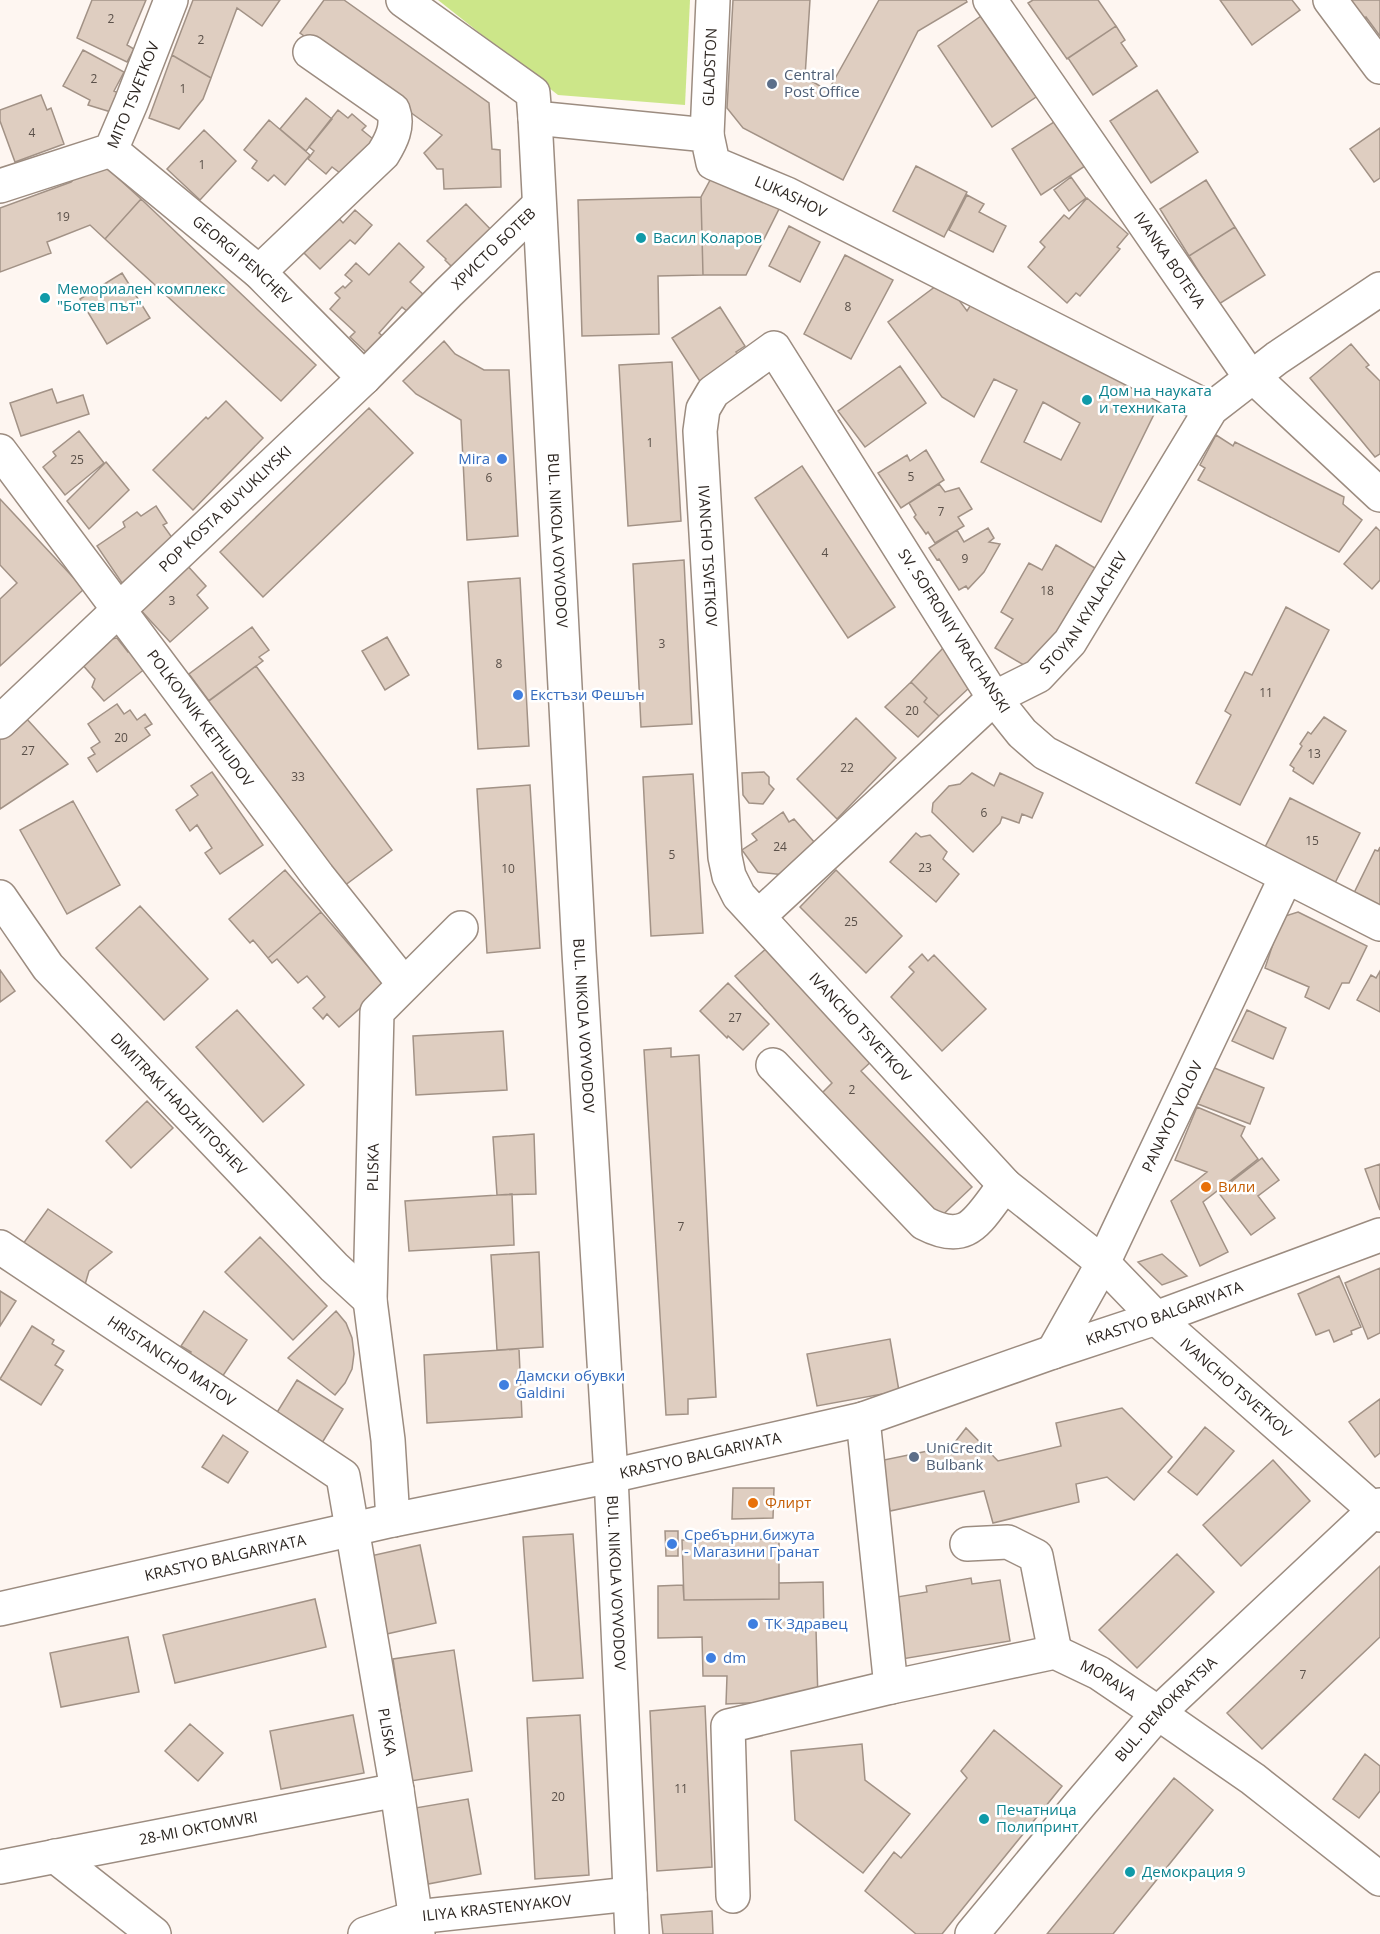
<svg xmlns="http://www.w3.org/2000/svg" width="1380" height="1934" font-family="'Open Sans',sans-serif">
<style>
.green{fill:#cce689}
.building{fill:#dfcec1;stroke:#a29286;stroke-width:1.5;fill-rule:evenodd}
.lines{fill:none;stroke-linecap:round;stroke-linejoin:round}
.minor-casing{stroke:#9c8c80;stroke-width:36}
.minor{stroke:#fff;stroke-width:33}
.service-dot{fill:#5c6f8a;stroke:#fff;stroke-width:2}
.culture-dot{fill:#0f9aa8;stroke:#fff;stroke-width:2}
.shop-dot{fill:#3f7fe0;stroke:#fff;stroke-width:2}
.food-dot{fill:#e8710a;stroke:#fff;stroke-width:2}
.labels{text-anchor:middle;stroke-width:5;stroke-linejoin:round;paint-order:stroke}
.number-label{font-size:12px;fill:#5a5049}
.street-label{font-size:15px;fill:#2d2621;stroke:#fff}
.service-label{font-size:15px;fill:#4e5e75;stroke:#fff;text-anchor:start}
.culture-label{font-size:15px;fill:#0d838f;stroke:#fff;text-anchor:start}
.shop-label{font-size:15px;fill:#366cbe;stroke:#fff;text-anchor:start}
.food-label{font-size:15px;fill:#c56008;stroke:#fff;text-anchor:start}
</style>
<rect width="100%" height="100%" fill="#fef6f1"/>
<path class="green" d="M438,0H690L685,105L558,95Z"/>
<path class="building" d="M92,0H146L127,45L134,49L127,62L77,38Z
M193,0H280L262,26L237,8L211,78L172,55Z
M324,0H344L489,103L492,149L500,150L501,187L444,189L443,169H437L424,153L442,135L300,33Z
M733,0H810L805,77L828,91L879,0H966L967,2L918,31L843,180L743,128L727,108Z
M1033,0H1098L1116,26L1067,59L1028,3Z
M1220,0H1292L1300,10L1252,45Z
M1350,0H1380V36L1366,17L1364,18Z
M984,14L1039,95L992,127L938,46Z
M1116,26L1125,40L1121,43L1137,66L1093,95L1068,58Z
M83,50L124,72L114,91L119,93L111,112L88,105L90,100L63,86Z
M172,55L211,78L203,99L179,129L149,118Z
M1157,90L1198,152L1151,183L1110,121Z
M41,95L47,110L51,108L64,144L15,162L0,121V110Z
M306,98L332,119L306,151L280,129Z
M338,110L348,118L352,114L366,126L362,130L378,143L348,179L332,167L326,174L308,159L314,151L309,147Z
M269,120L310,155L285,185L274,175L268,181L252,168L257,161L244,150Z
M1057,120L1085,166L1041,195L1012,149Z
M1380,128V178L1374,182L1350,149Z
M204,130L236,161L200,200L167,169Z
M96,158L141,199L105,239L90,225L47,242L51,253L0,272V208L71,182Z
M916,166L967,192L944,237L893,211Z
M715,171L782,203L746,275H703L701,197Z
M1071,177L1086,198L1069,211L1054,190Z
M1206,180L1235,227L1189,256L1160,209Z
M967,195L984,204L979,212L1006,226L993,252L949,230Z
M701,197L703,275L658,276L659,334L582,336L578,200Z
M1087,198L1128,234L1117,247L1120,249L1080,296L1076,293L1067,303L1028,267L1045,247L1040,242L1064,215L1069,219Z
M141,199L316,365L281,401L105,239Z
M466,204L497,236L458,273L445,260L446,259L427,241Z
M331,210L343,223L355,210L372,225L355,244L350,240L320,269L296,245Z
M789,226L820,242L800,282L769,266Z
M1235,227L1265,275L1219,304L1189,256Z
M399,243L424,267L410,282L426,297L410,314L402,307L379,333L386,339L370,356L350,337L355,332L330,309L340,298L335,293L343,286L345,288L352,281L345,275L356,263L369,275Z
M845,255L893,280L851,359L804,334Z
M122,273L150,318L107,344L80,299Z
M944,280L967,311L972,303L1162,398L1101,522L981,462L1017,390L994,379L974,417L942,397L888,322ZM1043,402L1080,423L1061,460L1024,442Z
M720,307L745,346L736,352L740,357L701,383L672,338Z
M444,341L455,354L484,370H509L518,536L467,540L461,420L416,394L403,381Z
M1351,344L1369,365L1366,367L1380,381V454L1375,457L1310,378Z
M672,362L681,521L628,526L619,365Z
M900,366L926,403L865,447L838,411Z
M52,389L57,403L83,395L89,414L21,436L10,403Z
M226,401L263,438L193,510L153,470L206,417L208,419Z
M369,408L413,453L263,597L220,552Z
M79,431L104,463L65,495L43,467L56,456L53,452Z
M1216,435L1233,446L1235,442L1344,497L1343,504L1362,520L1339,552L1198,480L1205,468L1200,465Z
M926,450L944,480L901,508L878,473L907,455L910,461Z
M106,462L129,490L89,529L67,501Z
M802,466L895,607L848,638L755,498Z
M939,484L945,492L959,488L972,509L958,517L964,526L935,543L928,532L926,534L914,517L916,515L909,503Z
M0,499L84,589L0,666V599L17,583L0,565Z
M156,506L167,523L163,525L178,546L126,586L122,583L97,546L125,527L123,522L137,512L141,516Z
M1376,527L1380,531V580L1372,589L1344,564Z
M988,528L994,538L989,542L1000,544L984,572L968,589L966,586L959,590L939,559L937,560L929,548L957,530L964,542Z
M1056,545L1095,568L1034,671L995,648L1013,619L1001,612L1029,563L1042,570Z
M684,560L692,724L641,727L633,564Z
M185,563L206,586L197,595L208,608L170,642L137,606Z
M520,578L529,746L478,749L468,582Z
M1286,607L1329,630L1240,805L1196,783L1231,715L1225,711L1245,672L1252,675Z
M252,627L269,650L259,657L263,661L209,701L189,674Z
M387,637L409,675L385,690L362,651Z
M117,638L128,652L131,650L146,668L104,701L92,687L95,679L81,663L111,639Z
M944,647L970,687L939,716L924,702L927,698L911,682Z
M256,666L392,850L340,889L203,705Z
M911,682L927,698L924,702L939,716L918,737L885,707Z
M117,704L124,714L130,710L137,720L145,714L152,724L145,728L150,735L97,772L88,758L95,754L91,748L100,742L88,724Z
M25,717L68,764L0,809V737Z
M1324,717L1346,731L1313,784L1293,771L1294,768L1290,765L1302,746L1300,744L1308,732L1311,734Z
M856,718L896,758L837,819L797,779Z
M212,772L263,845L220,874L205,853L212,848L197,825L190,831L176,810L198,795L191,786Z
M764,772L769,777V784L774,789L763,804L749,803L743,795L742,773Z
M972,773L994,786L1000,773L1043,793L1032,818L1022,814L1019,823L1002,817L1000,823L973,852L932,812L933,803L949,786L960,784Z
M693,774L703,933L651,936L643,777Z
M530,785L540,948L487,953L477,789Z
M1290,798L1360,833L1334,885L1264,849Z
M73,801L120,885L67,914L20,830Z
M783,812L789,822L794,819L815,843L785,875L758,872L742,850L757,840L752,834Z
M916,833L921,837L930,835L947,852L943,859L959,874L936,902L890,862Z
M1380,847V909L1353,895L1375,850L1378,851Z
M285,870L321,912L268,958L253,940L250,943L229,919Z
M836,870L902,936L866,973L800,907Z
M140,906L208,979L164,1020L96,948Z
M321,912L385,986L339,1027L327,1014L323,1019L313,1008L325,997L307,976L298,983L277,959L272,963L268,958Z
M1298,912L1367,946L1349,983H1342L1329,1009L1305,997L1309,987L1265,968L1282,917Z
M768,947L874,1059L861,1071L972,1187L933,1224L818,1097L832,1083L735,976Z
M922,954L928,961L934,955L986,1009L942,1051L891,997L914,972L909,967Z
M0,970L15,991L0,1002Z
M1380,971V1012L1357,1000L1371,975L1376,978Z
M728,983L769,1024L743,1050L728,1036L727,1038L700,1011Z
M237,1010L304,1085L263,1122L196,1047Z
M1247,1010L1286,1028L1273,1059L1232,1041Z
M503,1031L507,1090L416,1095L413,1036Z
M671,1048V1057L699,1055L716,1397L688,1399V1414L666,1415L644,1050Z
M1212,1067L1264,1088L1250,1124L1198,1104Z
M147,1101L173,1128L131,1168L106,1141Z
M1197,1107L1245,1127L1241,1136L1258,1159L1203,1202L1228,1252L1200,1266L1171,1201L1207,1172L1175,1160Z
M534,1134L536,1194L497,1195L493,1137Z
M1262,1158L1279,1180L1258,1196L1275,1218L1251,1235L1218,1192Z
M1380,1164V1210L1365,1169Z
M512,1194L514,1245L409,1251L405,1201Z
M48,1209L112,1252L89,1271L81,1298L15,1255Z
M260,1237L327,1306L293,1340L225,1272Z
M539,1252L543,1347L497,1350L491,1255Z
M1162,1254L1187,1276L1162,1285L1138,1262Z
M1380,1268V1333L1368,1339L1345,1283Z
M1339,1276L1361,1327L1351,1331L1352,1334L1334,1342L1329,1330L1316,1335L1298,1294Z
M0,1291L16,1301L0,1326Z
M204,1311L247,1340L220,1380L187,1358L191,1352L181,1346Z
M336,1311L346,1323L352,1338L354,1354L352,1369L345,1383L335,1395L288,1358Z
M32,1326L54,1340L52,1344L64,1351L55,1365L63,1370L41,1405L0,1379Z
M890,1339L899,1391L817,1406L807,1354Z
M519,1349L522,1417L427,1423L424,1355Z
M297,1380L343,1409L317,1451L271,1422Z
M1380,1399V1453L1375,1457L1349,1422Z
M1122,1408L1172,1457L1134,1500L1107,1477L1076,1484L1079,1502L993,1523L984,1491L890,1511L879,1461L952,1446L966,1428L998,1461L1061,1446L1056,1423Z
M1205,1427L1234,1451L1197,1495L1168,1472Z
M223,1435L248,1452L228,1483L202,1467Z
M1273,1460L1310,1501L1241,1566L1203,1525Z
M733,1488H774L773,1518L732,1519Z
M665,1531H678V1556H666Z
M573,1534L583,1678L533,1681L523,1537Z
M779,1539V1599L684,1600L682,1540Z
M420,1545L436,1623L382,1635L366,1557Z
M1177,1554L1214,1592L1137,1668L1099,1630Z
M1380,1566V1637L1262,1749L1227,1713Z
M971,1578L972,1584L1000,1580L1010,1641L902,1659L891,1598L927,1592L926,1586Z
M823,1582L824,1630L816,1629L818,1700L726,1704L727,1676H703L702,1637L658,1638V1586L683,1585L684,1600L779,1599V1583Z
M315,1599L326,1647L175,1683L163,1635Z
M128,1637L139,1692L61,1707L50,1653Z
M454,1650L472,1771L411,1781L393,1659Z
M705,1706L712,1867L657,1871L650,1711Z
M353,1715L364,1773L281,1789L270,1731Z
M580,1715L589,1875L535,1879L527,1718Z
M190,1724L223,1753L198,1781L165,1751Z
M994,1730L1062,1786L942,1934H916L865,1891L894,1852L901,1858L967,1778L961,1771Z
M862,1744L865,1780L910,1814L863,1873L795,1820L791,1751Z
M1365,1754L1380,1766V1791L1359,1818L1333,1799Z
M1174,1778L1213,1810L1113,1934H1047Z
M468,1799L481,1874L428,1884L415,1808Z
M712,1911L713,1934H663L661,1915Z"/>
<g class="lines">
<g class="minor-casing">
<g id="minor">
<path id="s1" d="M403,0L533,93L535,118L707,135L713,163L787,194L1211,409"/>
<path id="s2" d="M990,0L1244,368L1380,495"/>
<path d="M1330,0L1380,67"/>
<path id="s3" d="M535,118L579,952L611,1476L632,1934"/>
<path id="s4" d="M707,135L713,0"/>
<path id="s5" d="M111,150L259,272L364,378"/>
<path id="s6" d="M0,186L111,150L131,103L171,0"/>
<path d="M259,272L383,154C391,141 399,126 393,110L310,52"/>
<path id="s7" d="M0,451L318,876L404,984"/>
<path id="s8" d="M0,722L364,378L448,293L539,205"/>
<path id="s9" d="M0,897L48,967L334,1267L370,1300"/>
<path id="s10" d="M759,916L994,698L1038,676L1070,642L1211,409L1277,358L1380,289"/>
<path id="s11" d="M1380,924L1045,753L1022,733L994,698L774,348L713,392L703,409L700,431L725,857L729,876L739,896L1005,1185L1103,1263L1156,1318L1380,1515"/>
<path d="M773,1065L924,1223C970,1247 978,1218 1005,1185"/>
<path id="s12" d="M0,1247L343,1476L397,1790L418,1934"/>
<path id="s13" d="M1053,1352L1103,1263L1286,877"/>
<path id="s14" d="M393,1520L388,1440L370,1300L377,1012L461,928"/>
<path d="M967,1544L1008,1542L1036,1556L1055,1652"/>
<path id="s15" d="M0,1609L393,1520L611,1476L863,1419L1053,1352L1156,1318L1380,1235"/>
<path id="s16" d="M891,1687L1055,1652L1099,1673L1158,1713L1253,1779L1380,1879"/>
<path d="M55,1856L154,1934"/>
<path id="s17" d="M0,1867L397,1790"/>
<path d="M733,1896L728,1726L891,1687L863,1419"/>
<path id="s18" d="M365,1934L416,1917L630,1894"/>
<path id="s19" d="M972,1934L1080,1804L1158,1713L1380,1505"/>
</g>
</g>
<use href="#minor" class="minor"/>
</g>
<g class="service-dot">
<circle cx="772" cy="84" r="6"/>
<circle cx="914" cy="1457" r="6"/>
</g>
<g class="culture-dot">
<circle cx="641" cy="238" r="6"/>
<circle cx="45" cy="298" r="6"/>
<circle cx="1087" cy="400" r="6"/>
<circle cx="984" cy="1819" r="6"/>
<circle cx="1130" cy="1872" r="6"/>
</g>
<g class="shop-dot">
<circle cx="502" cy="459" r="6"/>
<circle cx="518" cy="695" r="6"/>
<circle cx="504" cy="1385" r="6"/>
<circle cx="672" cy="1544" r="6"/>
<circle cx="753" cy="1624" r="6"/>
<circle cx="711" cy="1658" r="6"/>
</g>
<g class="food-dot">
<circle cx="1206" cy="1187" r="6"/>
<circle cx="753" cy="1503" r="6"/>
</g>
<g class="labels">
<g class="number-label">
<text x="111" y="23">2</text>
<text x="201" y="44">2</text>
<text x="94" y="83">2</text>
<text x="183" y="93">1</text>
<text x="32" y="137">4</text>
<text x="202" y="169">1</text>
<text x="63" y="221">19</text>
<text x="848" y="311">8</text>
<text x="650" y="447">1</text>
<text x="77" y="464">25</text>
<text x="911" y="481">5</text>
<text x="489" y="482">6</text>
<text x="941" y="516">7</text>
<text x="825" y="557">4</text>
<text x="965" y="563">9</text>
<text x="1047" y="595">18</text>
<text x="172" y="605">3</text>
<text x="662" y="648">3</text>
<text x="499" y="668">8</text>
<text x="1266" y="697">11</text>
<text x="912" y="715">20</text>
<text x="121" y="742">20</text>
<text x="28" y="755">27</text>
<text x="1314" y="758">13</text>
<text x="847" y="772">22</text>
<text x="298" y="781">33</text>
<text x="984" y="817">6</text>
<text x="1312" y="845">15</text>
<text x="780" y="851">24</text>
<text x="672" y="859">5</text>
<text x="925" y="872">23</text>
<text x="508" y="873">10</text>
<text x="851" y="926">25</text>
<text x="735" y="1022">27</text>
<text x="852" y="1094">2</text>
<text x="681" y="1231">7</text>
<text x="1303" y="1679">7</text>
<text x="681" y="1793">11</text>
<text x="558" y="1801">20</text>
</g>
<g class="street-label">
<text dy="5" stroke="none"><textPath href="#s4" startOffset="68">GLADSTON</textPath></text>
<text dy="5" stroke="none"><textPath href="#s6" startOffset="176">MITO TSVETKOV</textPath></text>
<text dy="5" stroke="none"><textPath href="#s1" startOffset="471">LUKASHOV</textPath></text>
<text dy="5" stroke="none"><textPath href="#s8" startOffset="684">ХРИСТО БОТЕВ</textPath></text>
<text dy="5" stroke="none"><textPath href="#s5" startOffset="171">GEORGI PENCHEV</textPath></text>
<text dy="5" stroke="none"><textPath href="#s2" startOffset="316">IVANKA BOTEVA</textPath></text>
<text dy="5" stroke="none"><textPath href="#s8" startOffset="310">POP KOSTA BUYUKLIYSKI</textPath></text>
<text dy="5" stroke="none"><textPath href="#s3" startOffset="423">BUL. NIKOLA VOYVODOV</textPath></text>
<text dy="5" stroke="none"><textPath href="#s11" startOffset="1107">IVANCHO TSVETKOV</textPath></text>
<text dy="5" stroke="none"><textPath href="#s10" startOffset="448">STOYAN KYALACHEV</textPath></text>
<text transform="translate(954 631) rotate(57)" y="5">SV. SOFRONIY VRACHANSKI</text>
<text dy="5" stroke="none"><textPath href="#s7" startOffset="334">POLKOVNIK KETHUDOV</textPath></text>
<text dy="5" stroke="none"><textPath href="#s3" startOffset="909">BUL. NIKOLA VOYVODOV</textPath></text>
<text dy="5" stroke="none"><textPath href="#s11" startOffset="1629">IVANCHO TSVETKOV</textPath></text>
<text dy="5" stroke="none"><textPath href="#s9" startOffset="274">DIMITRAKI HADZHITOSHEV</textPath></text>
<text dy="5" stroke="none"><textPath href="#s13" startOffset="264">PANAYOT VOLOV</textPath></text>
<text dy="5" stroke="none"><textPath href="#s14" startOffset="354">PLISKA</textPath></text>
<text dy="5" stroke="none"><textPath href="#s15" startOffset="1203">KRASTYO BALGARIYATA</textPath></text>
<text dy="5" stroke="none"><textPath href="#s12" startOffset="206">HRISTANCHO MATOV</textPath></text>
<text dy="5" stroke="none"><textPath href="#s11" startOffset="2151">IVANCHO TSVETKOV</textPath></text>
<text dy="5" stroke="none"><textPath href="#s15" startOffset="717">KRASTYO BALGARIYATA</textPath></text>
<text dy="5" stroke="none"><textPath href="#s15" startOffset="231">KRASTYO BALGARIYATA</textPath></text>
<text dy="5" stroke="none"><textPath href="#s3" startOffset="1467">BUL. NIKOLA VOYVODOV</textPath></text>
<text dy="5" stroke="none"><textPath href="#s16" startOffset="228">MORAVA</textPath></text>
<text dy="5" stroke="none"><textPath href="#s19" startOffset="297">BUL. DEMOKRATSIA</textPath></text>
<text dy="5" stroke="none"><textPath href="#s12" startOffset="672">PLISKA</textPath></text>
<text dy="5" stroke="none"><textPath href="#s17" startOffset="202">28-MI OKTOMVRI</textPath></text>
<text dy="5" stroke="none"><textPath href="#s18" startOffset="135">ILIYA KRASTENYAKOV</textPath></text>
</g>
<g class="service-label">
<text x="784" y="80">Central<tspan x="784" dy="17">Post Office</tspan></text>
<text x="926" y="1453">UniCredit<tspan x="926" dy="17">Bulbank</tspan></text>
</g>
<g class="culture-label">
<text x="653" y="243">Васил Коларов</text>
<text x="57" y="294">Мемориален комплекс<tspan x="57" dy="17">"Ботев път"</tspan></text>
<text x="1099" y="396">Дом на науката<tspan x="1099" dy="17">и техниката</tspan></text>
<text x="996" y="1815">Печатница<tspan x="996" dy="17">Полипринт</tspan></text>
<text x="1142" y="1877">Демокрация 9</text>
</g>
<g class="shop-label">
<text x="490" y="464" text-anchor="end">Mira</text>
<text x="530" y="700">Екстъзи Фешън</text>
<text x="516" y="1381">Дамски обувки<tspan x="516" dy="17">Galdini</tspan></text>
<text x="684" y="1540">Сребърни бижута<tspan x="684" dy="17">- Магазини Гранат</tspan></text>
<text x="765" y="1629">ТК Здравец</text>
<text x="723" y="1663">dm</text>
</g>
<g class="food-label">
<text x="1218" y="1192">Вили</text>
<text x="765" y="1508">Флирт</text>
</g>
</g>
</svg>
